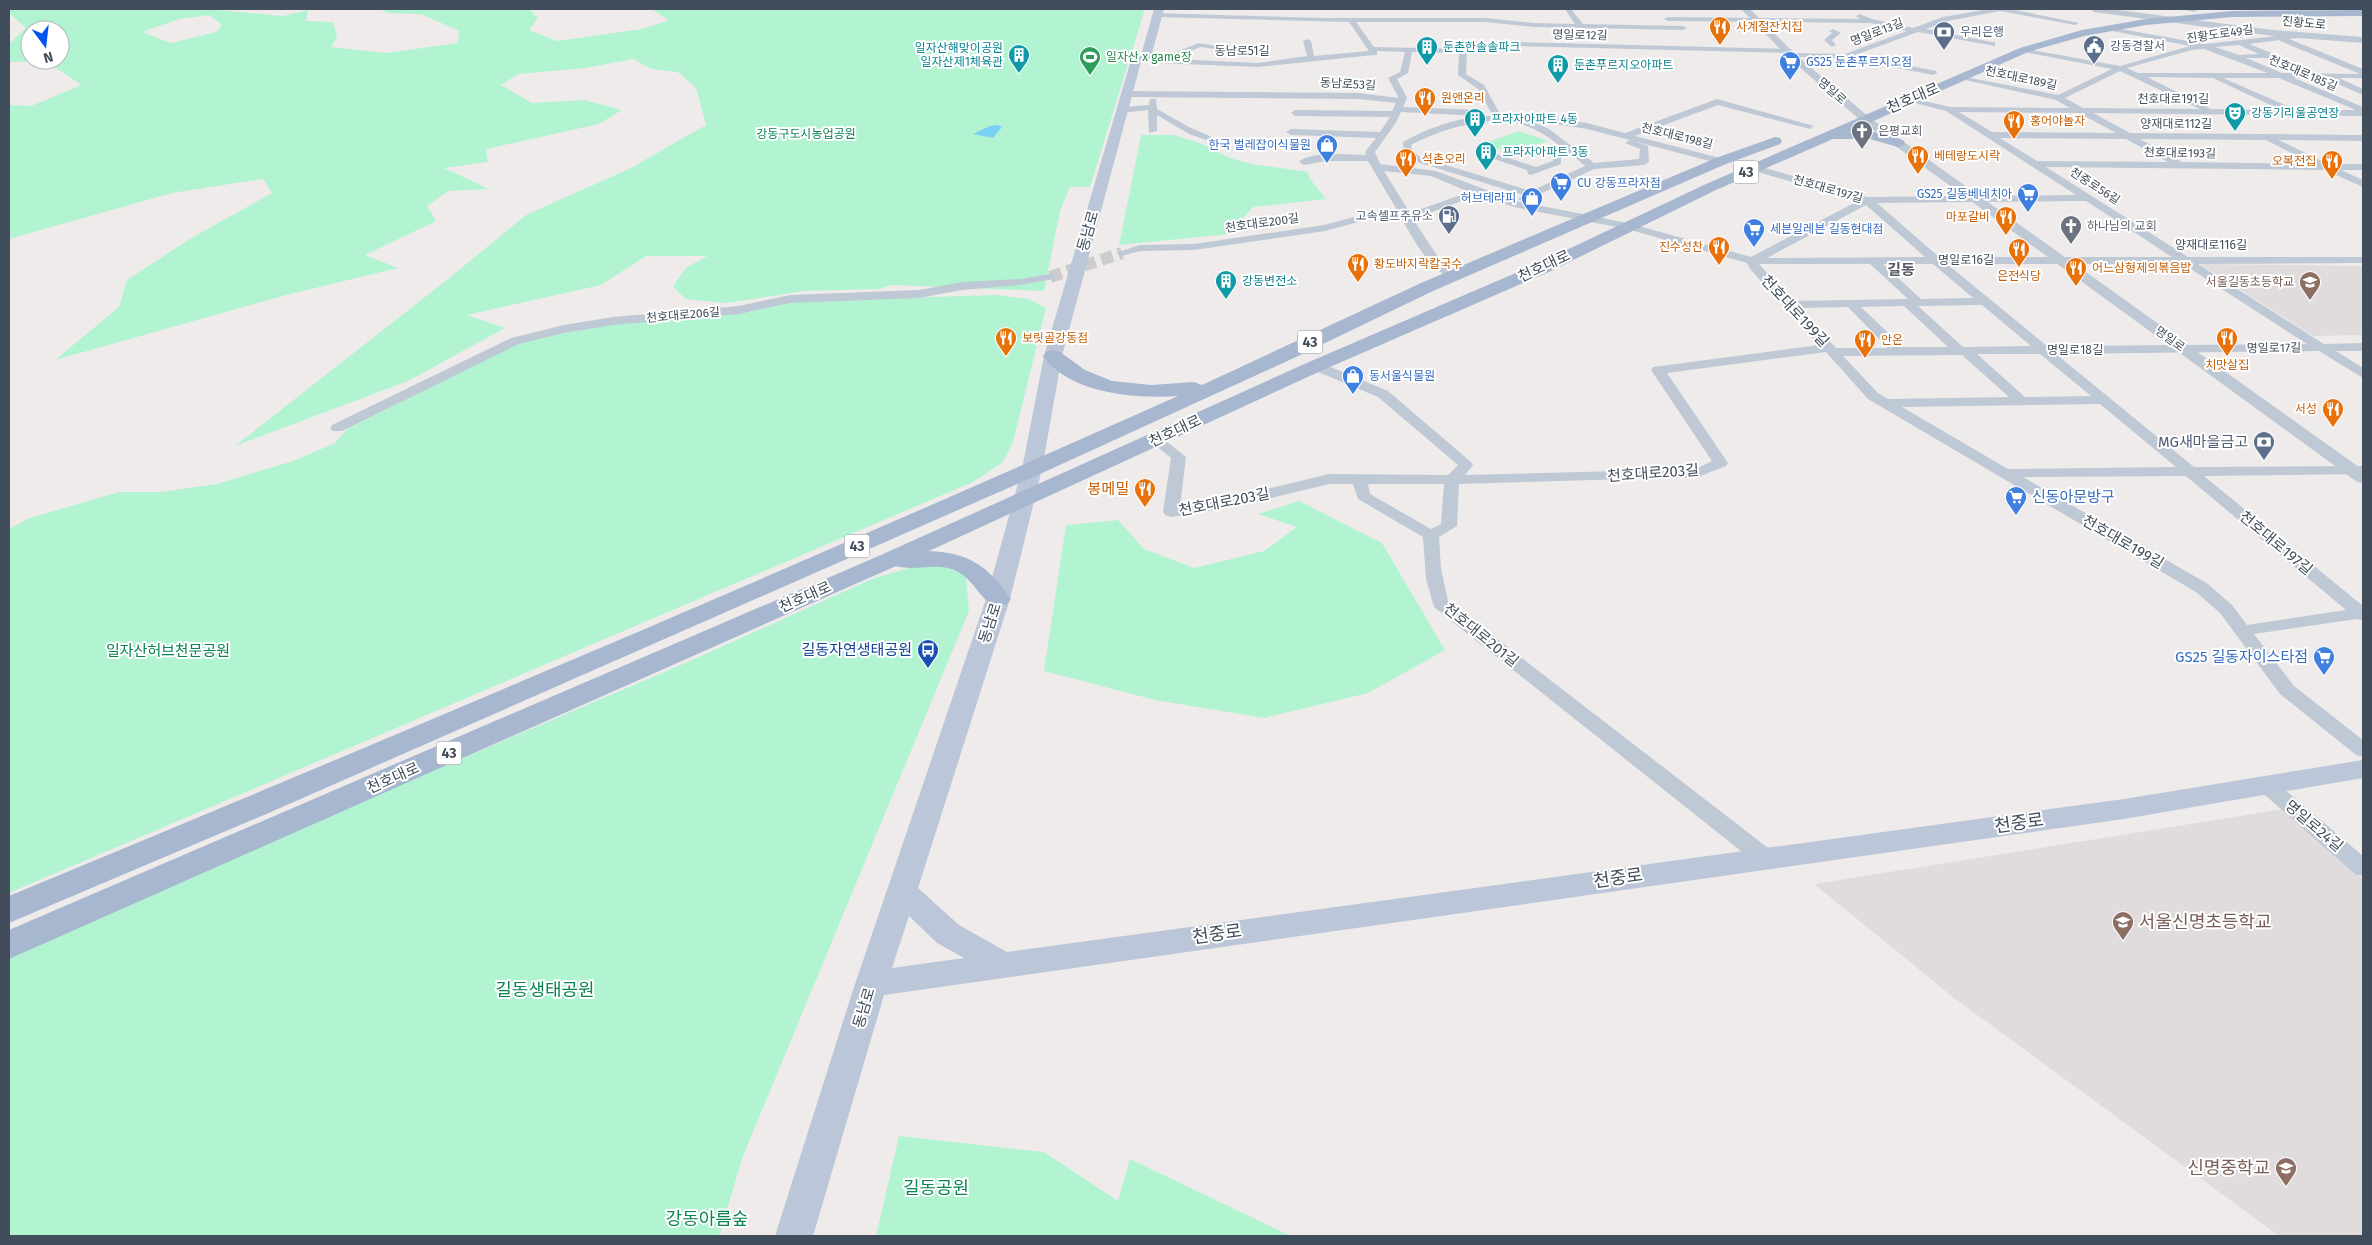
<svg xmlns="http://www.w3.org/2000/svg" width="2372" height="1245" font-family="'Fira Sans','Noto Sans KR',sans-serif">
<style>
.education{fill:#e0dcdd}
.green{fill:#b2f4d2;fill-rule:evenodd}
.water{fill:#7ad0f6}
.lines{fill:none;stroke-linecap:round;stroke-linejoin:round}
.minor-tunnel{stroke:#cccbce;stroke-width:12;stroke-dasharray:12 6;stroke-linecap:butt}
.minor{fill:#bfc9d5;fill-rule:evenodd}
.tertiary{fill:#bfc9d5;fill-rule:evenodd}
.secondary{fill:#bbc6d8;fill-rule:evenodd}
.primary{fill:#a7b7cf;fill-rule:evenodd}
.labels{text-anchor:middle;stroke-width:4;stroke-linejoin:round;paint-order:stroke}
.far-street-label{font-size:12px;fill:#424d5b;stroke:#fff}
.far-food-label{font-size:12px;fill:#c56008;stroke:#fff;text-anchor:start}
.far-service-label{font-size:12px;fill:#4e5e75;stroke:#fff;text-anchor:start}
.far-culture-label{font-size:12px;fill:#0d838f;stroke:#fff;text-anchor:start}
.far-leisure-label{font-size:12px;fill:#27864d;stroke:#fff;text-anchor:start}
.far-shop-label{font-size:12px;fill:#366cbe;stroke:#fff;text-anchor:start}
.far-worship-label{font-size:12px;fill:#5b616d;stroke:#fff;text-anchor:start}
.far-park-label{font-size:12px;fill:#0b8453;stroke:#fff}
.far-education-label{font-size:12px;fill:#785e54;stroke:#fff;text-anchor:end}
.shield{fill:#fff;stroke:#7b828c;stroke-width:1}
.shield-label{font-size:14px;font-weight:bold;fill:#424d5b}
.street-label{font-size:15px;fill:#424d5b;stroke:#fff}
.far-quarter-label{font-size:15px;font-weight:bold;fill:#575b61;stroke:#fff}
.service-label{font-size:15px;fill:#4e5e75;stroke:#fff;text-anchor:end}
.food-label{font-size:15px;fill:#c56008;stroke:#fff;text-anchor:end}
.shop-label{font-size:15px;fill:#366cbe;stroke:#fff;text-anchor:start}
.transit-label{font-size:15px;fill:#164399;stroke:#fff;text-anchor:end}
.park-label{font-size:15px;fill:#0b8453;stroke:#fff}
.near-street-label{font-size:18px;fill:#424d5b;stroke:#fff}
.near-education-label{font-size:18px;fill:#785e54;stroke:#fff;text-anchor:start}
.near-park-label{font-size:18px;fill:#0b8453;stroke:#fff}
</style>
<rect width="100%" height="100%" fill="#efebeb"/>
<path class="education" d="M2200,264L2363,266V335L2313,336Z
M2284,809L2363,879V1236H2279L1954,998L1814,884Z"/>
<path class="green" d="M9,9H206L283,16L308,10L306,21L333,22L337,37L331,47L386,53L458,43L459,31L421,14L387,13L380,9H529L538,18L529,30L557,41L642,29L669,20L651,9H1145L1090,187H1070L1060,211L1044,291L891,285L880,289L804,291L726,303L685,299L673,286L686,268L707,256H646L601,285L467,315L505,328L408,381L235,446L448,279L526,215L631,168L706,125L696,88L678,72L652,69L633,59L586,68L518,74L501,85L532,103L584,100L622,110L599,124L486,149L488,162L444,168L489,189L448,191L427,206L436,221L365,255L398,268L286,295L55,360L119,307L127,280L188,240L272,193L263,179L172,193L9,239V105L31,106L82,85L45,61L9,62V44L26,28L9,13ZM209,15L222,25L216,32L171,43L142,32L179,19ZM30,30H60V60H30Z
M1519,131L1548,141L1511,153L1482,144Z
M1141,135H1175L1202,144L1230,158L1252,164L1308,172L1310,179L1326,199L1253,207L1229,234L1119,245Z
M997,295L1029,299L1046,308L1013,442L1003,462L973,482L9,893V529L30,518L119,492H161L217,484L293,461L335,443L347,429L519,343L569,332L616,324L794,301Z
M1299,501L1382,543L1445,650L1368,693L1264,718L1155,700L1044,671L1066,525L1118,520L1144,549L1194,568L1264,551L1297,527L1258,514Z
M922,564L946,566L966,576L969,611L743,1156L719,1236H9V952L683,664L872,579Z
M899,1136L1044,1152L1118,1201L1130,1159L1291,1236H876Z"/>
<path class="water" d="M998,125L1002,127L993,138L973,134L990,126Z"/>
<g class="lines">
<path class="minor-tunnel" d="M1050,277L1122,253"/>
<path class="minor" d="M1565,9H1571L1583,24L1683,26L1687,28L1683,30L1534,27L1486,22H1356L1374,47L1469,49L1518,42L1787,49H1790V53L1518,46L1467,53L1466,74L1484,85L1500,114L1499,116L1522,118L1523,115L1526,114L1587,123L1625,133L1717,99L1814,126L1810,129L1718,105L1635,136L1724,159L1726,161L1721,164L1587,129L1530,120L1549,129L1594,163L1639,159L1640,149L1625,143L1630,140L1648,146L1649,162L1644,165L1594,169L1523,202L1518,199L1523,195L1414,161L1404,153L1403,142C1430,127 1461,116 1493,116L1478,89L1458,75L1459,53L1412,52L1408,73L1397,79L1407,98L1403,107L1480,110L1484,113L1480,116L1401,112L1395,124L1375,152L1380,164L1436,171L1516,201L1628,223L1751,257L1858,201L1751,170L1749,168L1754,165L1867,197L2076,195L1946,111L1903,100L1907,97L1950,107L2070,108L2056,100L1956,78L1960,76L2058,95L2112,69L2024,52H2021V48L2120,66L2190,46L2107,30H2104V26L2205,44L2303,33L2307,35L2306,37L2289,39L2363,69V78H2339L2363,89V95L2331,81L2330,78H2294L2363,107V116L2093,113L2130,133L2363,135V141L2279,140L2328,164H2363V170H2341L2363,180V187L2325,170L2046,167L2188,257H2363V263L2198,264L2324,344L2363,343V351H2336L2363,368V378L2319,351L2056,354L2194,467L2363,466V474L2204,476L2363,606V620L2357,619L2254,634L2294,686L2363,740V757L2356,755L2280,694L2220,613L2196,592L1868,399L1826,352L1667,373L1728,463L1726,466L1698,477L1459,484L1457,526L1439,537L1441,569L1448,601L1772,851L1775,857L1772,863L1764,865L1756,863L1434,607L1426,579L1423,537L1358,499L1353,484H1329L1242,505L1171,517L1165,515L1163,512L1171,458L1149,440L1156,436L1161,437L1186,457L1180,506L1242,495L1329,474L1448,475L1458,465L1378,397L1311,369L1309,366L1311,363H1321L1388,391L1471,462L1473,465L1465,475L1696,469L1712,461L1651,370L1653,367L1819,345L1750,269L1747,263L1627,229L1514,207L1478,195L1413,219L1444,266L1462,275L1460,277C1435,284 1411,234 1400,216L1373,218L1325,231L1194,250L1140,251L1122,256L1116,253L1139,245L1194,244L1324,225L1373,212L1397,210L1368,161H1326L1304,165L1299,162C1312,150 1349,155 1366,155L1365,152L1376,138L1291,135L1286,132L1291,129L1380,132L1390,117L1295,116L1291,113L1295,110L1392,111L1396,103L1358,99L1126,97L1122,94L1126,91L1358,93L1399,98L1388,78L1400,72L1405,52L1377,51V55H1374L1258,67L1133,62V58H1136L1166,59V56L1199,43L1234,49L1230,51L1200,47L1173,59L1258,63L1307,56L1303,41L1307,39L1311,41L1314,56L1369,51L1349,22L1157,17L1153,15L1154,13L1323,18H1486L1534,23L1575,24ZM2280,40V41L2360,74L2282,73L2246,58H2274V54L2249,44ZM2239,45L2259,54L2239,55L2215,47ZM2204,49L2268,73H2138L2127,68L2192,50ZM2120,71L2200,109L2083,108L2065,98ZM2147,77L2213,78L2281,110L2211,109ZM2223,78H2279L2356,110H2291L2290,107ZM1959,112L2079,113L2116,133L1992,132ZM1490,121C1524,121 1539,129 1565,150L1553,155V161L1536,167L1494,153L1489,156L1491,158L1527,170L1528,174L1531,175L1561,164V158L1571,154L1585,166L1531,191L1420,157L1412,150L1411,145C1436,132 1461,124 1490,121ZM2000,138L2126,139L2168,162L2037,161ZM2140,139L2266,140L2313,164L2182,162ZM1384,171L1431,176L1469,192L1410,213ZM2086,201L2172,257H1939L1877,203ZM1866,205L1925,257L1767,258ZM1759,264H1870L1908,299L1792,301ZM1883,264H1933L1973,298L1921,299ZM1947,264H2183L2307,344L2047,346ZM1982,305L2031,346L1963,347L1918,306ZM1904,306L1948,347H1903L1861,307ZM1848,307L1888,348H1836L1799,308ZM1977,354H2040L2091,396L2025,397ZM1962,355L2009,397L1888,399L1878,393L1843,356ZM2100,404L2176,467L2008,469L1902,407ZM2186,476L2346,610L2247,625L2232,605L2208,584L2023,477ZM1368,484H1444L1441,524L1431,529L1370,494Z
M1989,9H2010L2079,23L2075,25L2000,11L1948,21L1926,29L1992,42H1995V46L1918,32L1855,55L1936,71L1937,73L1933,75L1846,58L1791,57L1787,55L1791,53L1845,54L1907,31L1870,23L1668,21L1664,19L1668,17L1860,19L1856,16L1860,14L1872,19L1913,28L1943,17Z
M2181,9H2197V10L2194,12Z
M1833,29L1841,33L1832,40L1836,45L1832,47L1824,40L1832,33L1829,31Z
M1150,99H1156L1157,109L1189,127L1214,138L1209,141L1189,134L1157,115V131L1149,133L1148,110L1122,113L1118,110L1122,107L1149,105Z
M1050,274L1056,277L1054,279L1020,285L962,290L919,298L790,303L739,314L613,325L564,333L519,344L342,431H332L330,428L332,425L511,338L564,325L613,317L739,306L790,295L919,290L962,282L1020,279Z
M2265,777L2272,779L2363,856V876L2355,874L2258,789L2255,784L2258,779Z"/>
<path class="tertiary" d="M1741,9H1750L1794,53L1869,117L2363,470V483L2357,482L1861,121L1788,57Z
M2090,9H2111L2273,30L2363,37V43L2273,36L2094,12Z"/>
<path class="secondary" d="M1154,9H1164L1151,57L1141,62L1062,356L1042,469L1010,599L918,888L959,925L1007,952L2124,799L2363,760V778L2124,819L884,995L813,1236H775L853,990L986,599L1022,469L1044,356L1131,60L1141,55ZM909,916L937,943L964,958L892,968Z"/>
<path class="primary" d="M2363,10V16L2232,17L2146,25L2084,36L2028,52L1849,132L1871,131L1903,140L1905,143L1903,146L1898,147L1870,139H1833L1716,190L1551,271L1323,370L929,551C970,553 988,566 1011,599L1007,604C982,611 979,583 958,572C938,561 917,572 896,566L9,959V930L881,555L1309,362L1539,263L1706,184L2020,48L2082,30L2146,19L2232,11Z
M1775,137L1780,138L1782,141L1780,144L1726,164L1433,291L1296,357L1040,474L271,812L9,923V896C400,734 791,569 1178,396C1136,399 1070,394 1043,356L1046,352L1053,350L1060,352L1085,370L1112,381L1151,385L1194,382L1202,385L1421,283L1716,158Z"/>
</g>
<defs>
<g id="restaurant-pin" transform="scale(1.125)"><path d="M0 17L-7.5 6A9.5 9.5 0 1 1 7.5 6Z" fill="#e8710a" stroke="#fff"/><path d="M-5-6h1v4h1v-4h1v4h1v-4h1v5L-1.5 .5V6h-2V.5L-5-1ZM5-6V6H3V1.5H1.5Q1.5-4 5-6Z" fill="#fff"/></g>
<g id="bank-pin" transform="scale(1.125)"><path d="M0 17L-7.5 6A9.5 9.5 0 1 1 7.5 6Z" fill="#5c6f8a" stroke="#fff"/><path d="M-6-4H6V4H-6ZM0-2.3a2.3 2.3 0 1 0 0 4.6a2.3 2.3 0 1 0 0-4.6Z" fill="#fff"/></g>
<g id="civic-pin" transform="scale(1.125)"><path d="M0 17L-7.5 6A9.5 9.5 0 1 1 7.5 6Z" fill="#5c6f8a" stroke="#fff"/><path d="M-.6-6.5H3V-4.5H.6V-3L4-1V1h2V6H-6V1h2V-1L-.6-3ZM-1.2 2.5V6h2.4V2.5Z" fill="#fff"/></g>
<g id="building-pin" transform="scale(1.125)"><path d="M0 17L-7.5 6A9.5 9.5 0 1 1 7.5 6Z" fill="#0f9aa8" stroke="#fff"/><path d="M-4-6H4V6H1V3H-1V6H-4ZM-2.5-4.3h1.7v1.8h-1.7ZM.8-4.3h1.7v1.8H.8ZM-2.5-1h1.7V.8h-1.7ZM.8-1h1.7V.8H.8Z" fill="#fff"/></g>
<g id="stadium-pin" transform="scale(1.125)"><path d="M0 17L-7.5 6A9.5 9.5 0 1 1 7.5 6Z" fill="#2e9e5b" stroke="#fff"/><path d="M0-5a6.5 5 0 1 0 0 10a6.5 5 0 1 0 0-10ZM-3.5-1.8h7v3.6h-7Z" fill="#fff"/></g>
<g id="supermarket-pin" transform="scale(1.125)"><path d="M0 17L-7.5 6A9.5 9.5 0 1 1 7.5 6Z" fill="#3f7fe0" stroke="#fff"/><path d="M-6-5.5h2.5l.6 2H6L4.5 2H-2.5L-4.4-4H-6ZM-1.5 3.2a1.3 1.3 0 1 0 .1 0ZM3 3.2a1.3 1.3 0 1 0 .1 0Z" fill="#fff"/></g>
<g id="theatre-pin" transform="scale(1.125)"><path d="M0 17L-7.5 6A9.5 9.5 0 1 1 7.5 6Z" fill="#0f9aa8" stroke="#fff"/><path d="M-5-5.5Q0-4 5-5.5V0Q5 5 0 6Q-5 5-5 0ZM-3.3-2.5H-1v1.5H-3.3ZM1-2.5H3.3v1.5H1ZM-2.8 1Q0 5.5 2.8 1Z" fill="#fff"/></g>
<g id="church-pin" transform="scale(1.125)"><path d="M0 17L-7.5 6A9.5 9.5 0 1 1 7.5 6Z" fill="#6b7280" stroke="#fff"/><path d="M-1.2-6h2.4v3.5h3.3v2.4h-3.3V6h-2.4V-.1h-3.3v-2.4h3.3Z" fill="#fff"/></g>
<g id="shop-pin" transform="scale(1.125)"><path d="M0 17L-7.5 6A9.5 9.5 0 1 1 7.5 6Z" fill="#3f7fe0" stroke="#fff"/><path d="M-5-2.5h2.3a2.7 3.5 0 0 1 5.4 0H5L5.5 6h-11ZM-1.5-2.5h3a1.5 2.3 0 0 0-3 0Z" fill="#fff"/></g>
<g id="fuel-pin" transform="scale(1.125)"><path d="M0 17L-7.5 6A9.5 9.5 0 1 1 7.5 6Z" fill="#5c6f8a" stroke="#fff"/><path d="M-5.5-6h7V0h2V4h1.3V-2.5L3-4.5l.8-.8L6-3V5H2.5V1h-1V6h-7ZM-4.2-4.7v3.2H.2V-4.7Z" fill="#fff"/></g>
<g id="school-pin" transform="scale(1.125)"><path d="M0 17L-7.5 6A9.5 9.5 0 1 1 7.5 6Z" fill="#8d6e63" stroke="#fff"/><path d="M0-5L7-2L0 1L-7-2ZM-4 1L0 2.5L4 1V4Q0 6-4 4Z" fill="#fff"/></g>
<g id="bus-pin" transform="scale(1.125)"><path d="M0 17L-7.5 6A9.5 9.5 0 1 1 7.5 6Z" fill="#1a4fb4" stroke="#fff"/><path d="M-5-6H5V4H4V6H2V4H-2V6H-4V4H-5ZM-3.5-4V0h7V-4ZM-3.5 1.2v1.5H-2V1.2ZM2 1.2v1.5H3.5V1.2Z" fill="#fff"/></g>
</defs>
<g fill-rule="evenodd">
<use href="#restaurant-pin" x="1720" y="27"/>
<use href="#bank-pin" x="1944" y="32"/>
<use href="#civic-pin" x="2094" y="46"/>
<use href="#building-pin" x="1427" y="47"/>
<use href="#building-pin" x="1019" y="55"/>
<use href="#stadium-pin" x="1090" y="57"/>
<use href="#supermarket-pin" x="1790" y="62"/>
<use href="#building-pin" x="1558" y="65"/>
<use href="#restaurant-pin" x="1425" y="98"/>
<use href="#theatre-pin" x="2235" y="113"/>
<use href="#building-pin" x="1475" y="119"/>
<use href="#restaurant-pin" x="2014" y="121"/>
<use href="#church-pin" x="1862" y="131"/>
<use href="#shop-pin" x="1327" y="145"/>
<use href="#building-pin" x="1486" y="152"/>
<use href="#restaurant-pin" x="1918" y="156"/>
<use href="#restaurant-pin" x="1406" y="159"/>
<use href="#restaurant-pin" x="2332" y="161"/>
<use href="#supermarket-pin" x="1561" y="183"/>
<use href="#supermarket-pin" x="2028" y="194"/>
<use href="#shop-pin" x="1532" y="198"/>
<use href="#fuel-pin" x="1449" y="216"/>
<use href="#restaurant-pin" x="2006" y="217"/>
<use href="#church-pin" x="2071" y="226"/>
<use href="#supermarket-pin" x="1754" y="229"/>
<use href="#restaurant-pin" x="1719" y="247"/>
<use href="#restaurant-pin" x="2019" y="249"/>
<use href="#restaurant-pin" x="1358" y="264"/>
<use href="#restaurant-pin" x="2076" y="268"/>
<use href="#building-pin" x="1226" y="281"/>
<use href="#school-pin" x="2310" y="282"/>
<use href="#restaurant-pin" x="1006" y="338"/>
<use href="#restaurant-pin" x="2227" y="338"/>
<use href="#restaurant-pin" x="1865" y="340"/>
<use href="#shop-pin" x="1353" y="376"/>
<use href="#restaurant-pin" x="2333" y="409"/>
<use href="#bank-pin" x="2264" y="442"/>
<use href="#restaurant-pin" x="1145" y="489"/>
<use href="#supermarket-pin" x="2016" y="497"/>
<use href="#bus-pin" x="928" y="650"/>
<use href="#supermarket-pin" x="2324" y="657"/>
<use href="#school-pin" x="2123" y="922"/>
<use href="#school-pin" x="2286" y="1168"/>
</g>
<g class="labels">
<g class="far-street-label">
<text transform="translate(2304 23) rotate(5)" y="4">진황도로</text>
<text transform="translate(1877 32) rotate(-21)" y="4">명일로13길</text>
<text transform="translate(2220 34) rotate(-8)" y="4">진황도로49길</text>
<text transform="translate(1580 35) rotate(1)" y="4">명일로12길</text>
<text x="1242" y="55">동남로51길</text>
<text transform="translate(2303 73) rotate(23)" y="4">천호대로185길</text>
<text transform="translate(2021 78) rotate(12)" y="4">천호대로189길</text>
<text transform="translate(1348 84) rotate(3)" y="4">동남로53길</text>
<text transform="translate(1832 91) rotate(41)" y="4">명일로</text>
<text x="2173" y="103">천호대로191길</text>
<text x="2176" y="128">양재대로112길</text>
<text transform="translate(1677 136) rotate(14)" y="4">천호대로198길</text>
<text transform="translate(2180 153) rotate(1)" y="4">천호대로193길</text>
<text transform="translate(2095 186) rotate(33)" y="4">천중로56길</text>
<text transform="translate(1828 189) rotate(16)" y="4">천호대로197길</text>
<text transform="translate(1262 223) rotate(-8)" y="4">천호대로200길</text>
<text x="2211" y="249">양재대로116길</text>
<text x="1966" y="264">명일로16길</text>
<text transform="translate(683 315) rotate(-5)" y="4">천호대로206길</text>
<text transform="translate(2170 339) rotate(36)" y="4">명일로</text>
<text transform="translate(2274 348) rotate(-1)" y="4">명일로17길</text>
<text x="2075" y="354">명일로18길</text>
</g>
<g class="far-food-label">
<text x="1736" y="31">사계절잔치집</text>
<text x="1441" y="102">원앤온리</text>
<text x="2030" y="125">홍어야놀자</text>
<text x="1934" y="160">베테랑도시락</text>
<text x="1422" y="163">석촌오리</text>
<text x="2316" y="165" text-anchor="end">오복전집</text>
<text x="1990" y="221" text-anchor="end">마포갈비</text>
<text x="1703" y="251" text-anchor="end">진수성찬</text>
<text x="1374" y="268">황도바지락칼국수</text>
<text x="2092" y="272">어느삼형제의볶음밥</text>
<text x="2019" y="280" text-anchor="middle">은전식당</text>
<text x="1022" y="342">보릿골강동점</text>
<text x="1881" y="344">안온</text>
<text x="2227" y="369" text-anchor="middle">치맛살집</text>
<text x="2317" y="413" text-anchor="end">서성</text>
</g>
<g class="far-service-label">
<text x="1960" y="36">우리은행</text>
<text x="2110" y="50">강동경찰서</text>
<text x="1433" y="220" text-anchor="end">고속셀프주유소</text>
</g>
<g class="far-culture-label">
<text x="1443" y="51">둔촌한솔솔파크</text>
<text x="1003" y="52" text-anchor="end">일자산해맞이공원<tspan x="1003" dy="14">일자산제1체육관</tspan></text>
<text x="1574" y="69">둔촌푸르지오아파트</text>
<text x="2251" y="117">강동기리울공연장</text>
<text x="1491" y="123">프라자아파트 4동</text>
<text x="1502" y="156">프라자아파트 3동</text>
<text x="1242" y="285">강동변전소</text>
</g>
<g class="far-leisure-label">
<text x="1106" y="61">일자산 x game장</text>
</g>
<g class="far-shop-label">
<text x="1806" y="66">GS25 둔촌푸르지오점</text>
<text x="1311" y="149" text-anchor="end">한국 벌레잡이식물원</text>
<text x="1577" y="187">CU 강동프라자점</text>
<text x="2012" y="198" text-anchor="end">GS25 길동베네치아</text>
<text x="1516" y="202" text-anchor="end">허브테라피</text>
<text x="1770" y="233">세븐일레븐 길동현대점</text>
<text x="1369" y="380">동서울식물원</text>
</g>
<g class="far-worship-label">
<text x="1878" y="135">은평교회</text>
<text x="2087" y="230">하나님의 교회</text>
</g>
<g class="far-park-label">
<text x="806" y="138">강동구도시농업공원</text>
</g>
<g class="far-education-label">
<text x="2294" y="286">서울길동초등학교</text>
</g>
<g class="shield">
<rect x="1733.5" y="160.5" width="25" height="23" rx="4"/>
<rect x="1297.5" y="330.5" width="25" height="23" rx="4"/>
<rect x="844.5" y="534.5" width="25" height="23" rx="4"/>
<rect x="436.5" y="741.5" width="25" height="23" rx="4"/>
</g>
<g class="shield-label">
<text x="1746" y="177">43</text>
<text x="1310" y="347">43</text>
<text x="857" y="551">43</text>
<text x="449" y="758">43</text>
</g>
<g class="street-label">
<text transform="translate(1913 98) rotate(-23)" y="5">천호대로</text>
<text transform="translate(1088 231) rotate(-74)" y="5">동남로</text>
<text transform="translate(1544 266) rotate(-25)" y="5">천호대로</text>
<text transform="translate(1795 311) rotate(47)" y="5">천호대로199길</text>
<text transform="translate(1175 431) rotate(-25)" y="5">천호대로</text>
<text transform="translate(1653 473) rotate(-4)" y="5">천호대로203길</text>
<text transform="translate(1224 502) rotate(-11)" y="5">천호대로203길</text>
<text transform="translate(2123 542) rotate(30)" y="5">천호대로199길</text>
<text transform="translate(2276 543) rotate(40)" y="5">천호대로197길</text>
<text transform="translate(805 597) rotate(-24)" y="5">천호대로</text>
<text transform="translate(990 623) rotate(-72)" y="5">동남로</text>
<text transform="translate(1481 635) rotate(39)" y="5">천호대로201길</text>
<text transform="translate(393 778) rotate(-24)" y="5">천호대로</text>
<text transform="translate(2314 826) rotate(40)" y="5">명일로24길</text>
<text transform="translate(864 1008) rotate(-73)" y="5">동남로</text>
</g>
<g class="far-quarter-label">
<text x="1901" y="275">길동</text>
</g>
<g class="service-label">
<text x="2248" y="447">MG새마을금고</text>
</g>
<g class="food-label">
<text x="1129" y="494">봉메밀</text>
</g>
<g class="shop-label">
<text x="2032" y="502">신동아문방구</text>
<text x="2308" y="662" text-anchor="end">GS25 길동자이스타점</text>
</g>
<g class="transit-label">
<text x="912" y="655">길동자연생태공원</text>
</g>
<g class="park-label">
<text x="168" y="656">일자산허브천문공원</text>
</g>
<g class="near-street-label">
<text transform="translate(2019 823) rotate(-8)" y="6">천중로</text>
<text transform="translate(1618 878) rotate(-8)" y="6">천중로</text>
<text transform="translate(1217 934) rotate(-8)" y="6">천중로</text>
</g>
<g class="near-education-label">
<text x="2139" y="928">서울신명초등학교</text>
<text x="2270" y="1174" text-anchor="end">신명중학교</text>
</g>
<g class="near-park-label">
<text x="545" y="996">길동생태공원</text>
<text x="936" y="1194">길동공원</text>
<text x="707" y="1225">강동아름숲</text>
</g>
</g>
<rect width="2372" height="1245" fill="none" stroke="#424d5b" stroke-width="20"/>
<g transform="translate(45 45) rotate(165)"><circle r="24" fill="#ffffff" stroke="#b3b8bd"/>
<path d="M0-4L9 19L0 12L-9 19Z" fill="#0353f1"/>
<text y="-8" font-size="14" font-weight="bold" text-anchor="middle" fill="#424d5b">N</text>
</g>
</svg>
